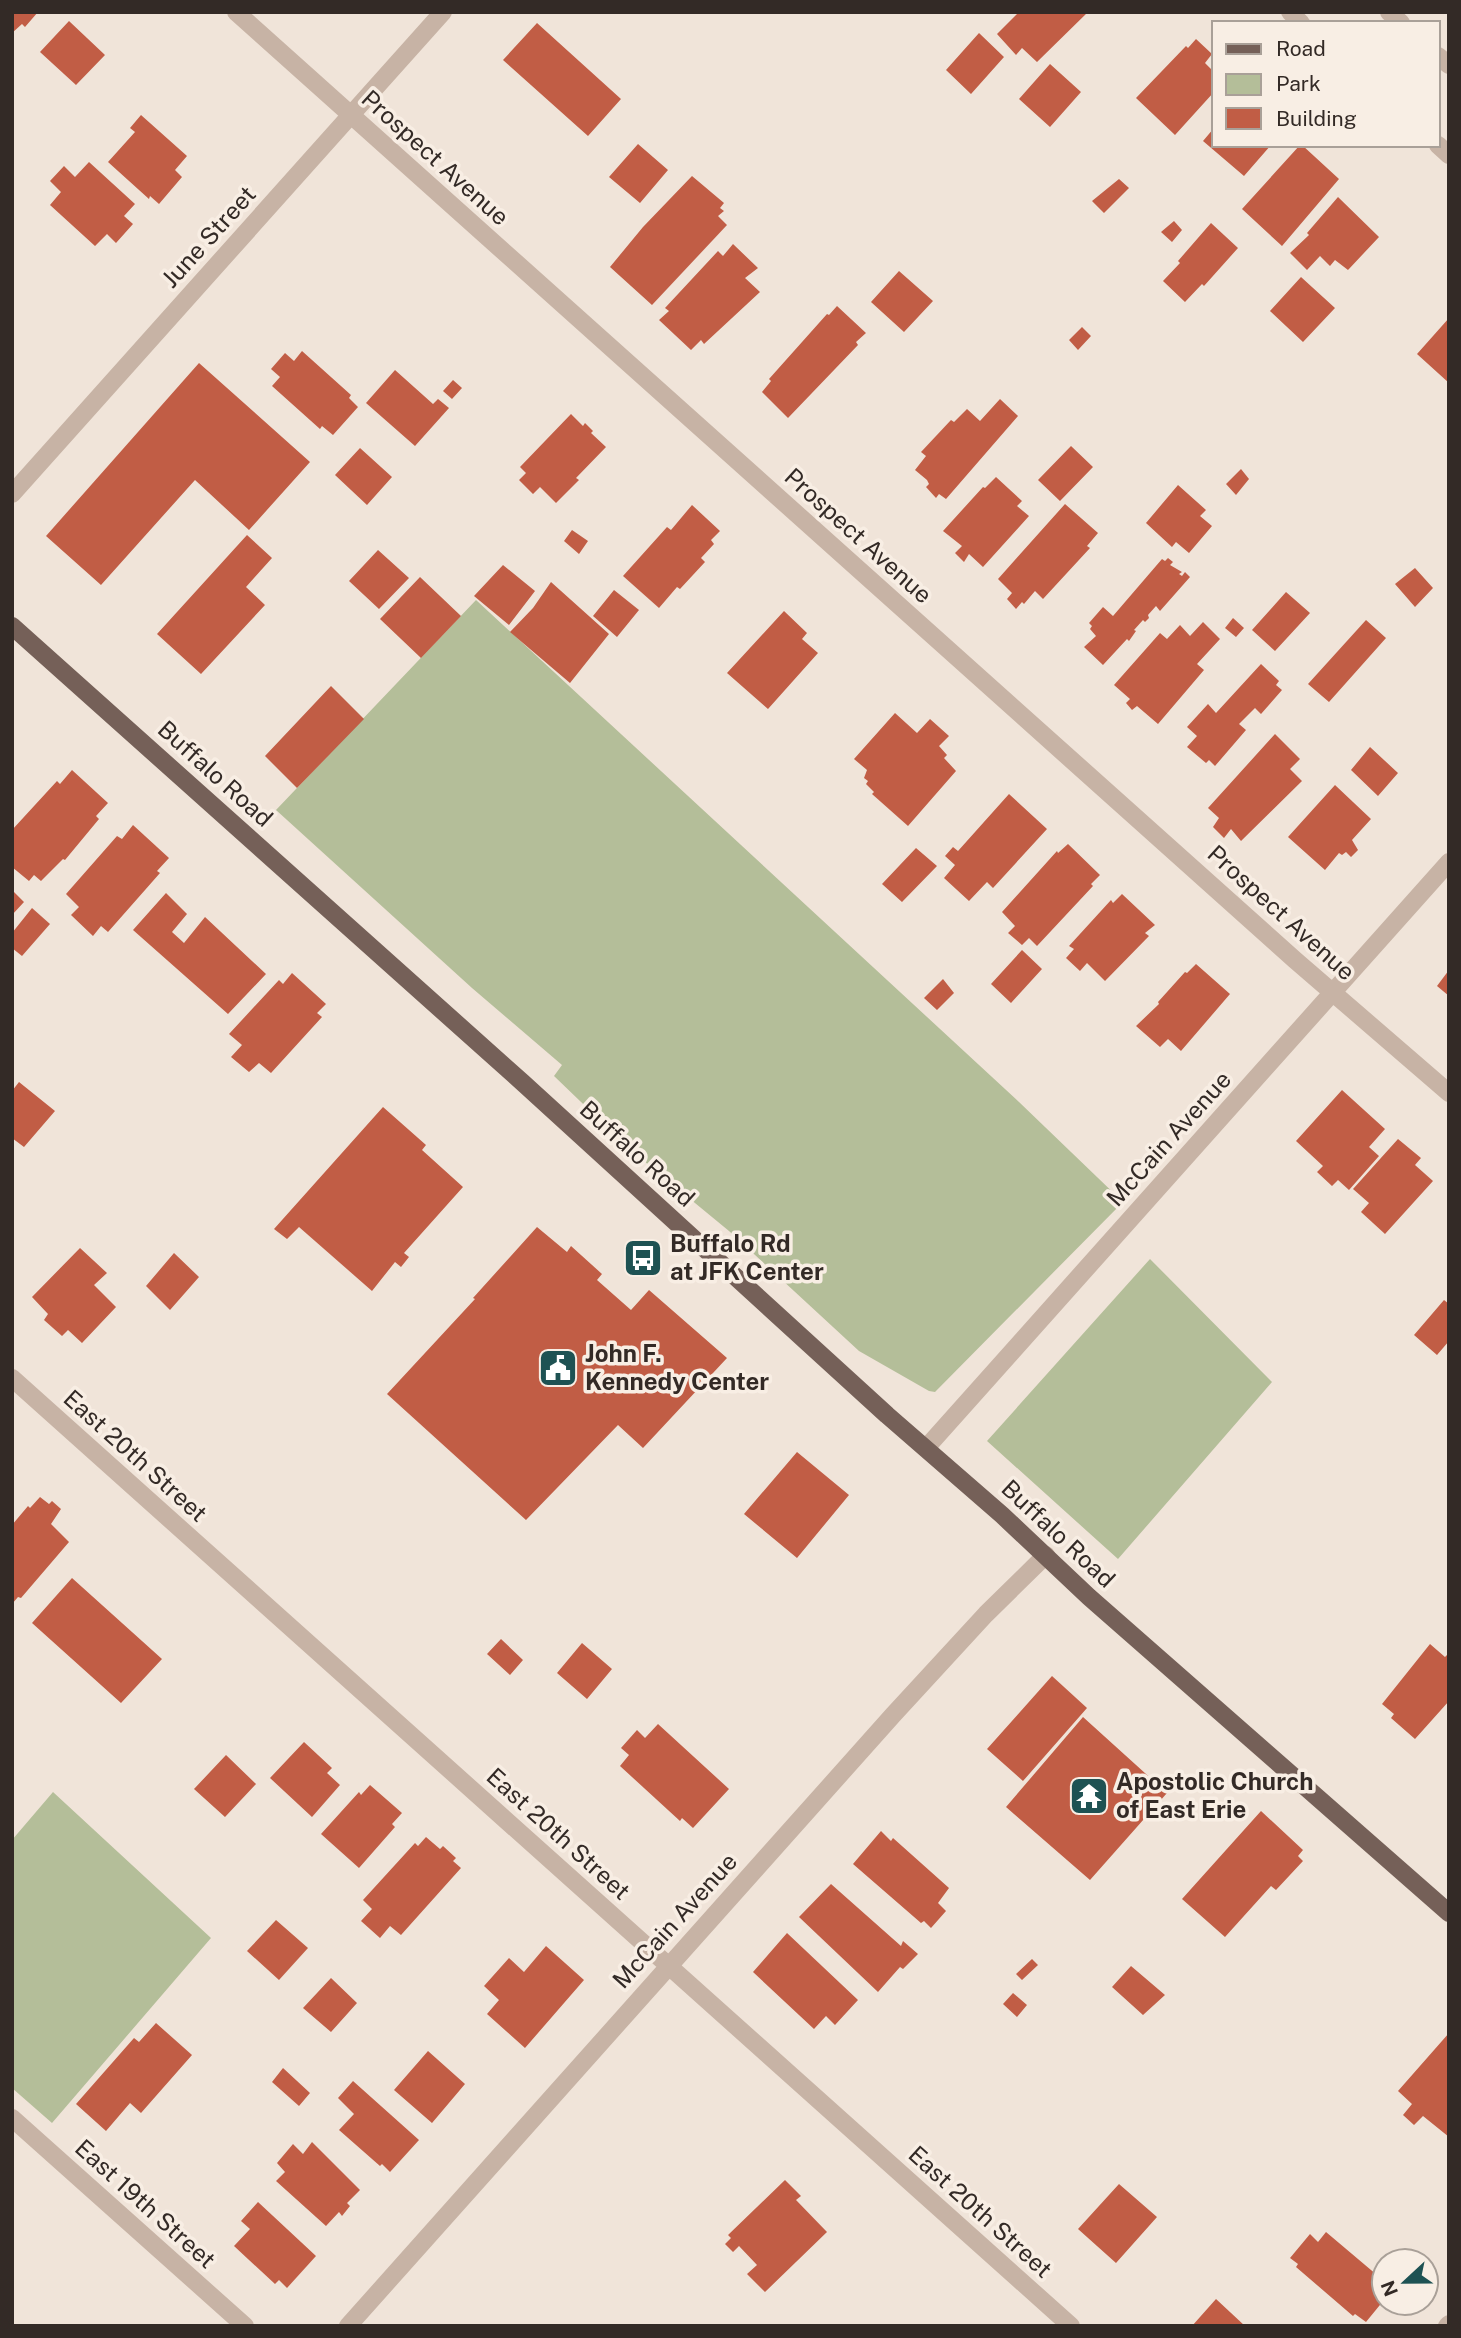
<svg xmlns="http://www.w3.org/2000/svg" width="1461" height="2338" font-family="'Public Sans',sans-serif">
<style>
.green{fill:#b4be99}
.building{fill:#c15d45}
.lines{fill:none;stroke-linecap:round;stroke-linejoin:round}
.minor{stroke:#c7b3a5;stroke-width:18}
.tertiary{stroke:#c7b3a5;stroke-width:18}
.primary{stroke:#756058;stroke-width:18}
.labels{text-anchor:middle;stroke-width:7;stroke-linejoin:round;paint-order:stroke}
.street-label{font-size:24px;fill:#332a26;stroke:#f8eee4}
.poi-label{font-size:24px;font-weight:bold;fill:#332a26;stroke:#f8eee4;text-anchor:start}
</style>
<rect width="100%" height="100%" fill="#f0e4d9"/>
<path class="green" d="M476,600L1019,1102L1123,1202L935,1392L929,1391L859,1351L729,1231L633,1152L554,1076L562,1065L472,988L276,810Z
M1150,1259L1272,1382L1118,1559L987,1441Z
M53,1792L211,1938L52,2123L12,2088V1840Z"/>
<path class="building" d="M12,12H38L25,27L22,24L12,33Z
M1019,12H1088L1037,62L1022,48L1016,55L997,34Z
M69,21L105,55L76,85L40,52Z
M537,23L621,99L588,136L503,60Z
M979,33L1004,57L971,94L946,70Z
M1196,39L1212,54L1205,63L1214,72V92L1175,135L1136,98L1186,46L1188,48Z
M1050,64L1081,92L1050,127L1019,99Z
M141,115L187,156L175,170L182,177L159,204L150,196L149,199L108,162L135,132L130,128Z
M1214,128V145H1271L1244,176L1203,141Z
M638,144L668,170L640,203L609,177Z
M1300,145H1302L1339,179L1282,246L1242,209Z
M89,162L135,204L124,216L133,224L116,243L107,234L95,246L50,205L61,192L50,181L64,166L75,177Z
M692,176L724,203L720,208L724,211L718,216L727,225L652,305L610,267L643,227Z
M1119,179L1129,188L1104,213L1092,201Z
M1338,197L1379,237L1348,270L1335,260L1330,266L1320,256L1307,270L1290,253L1309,235L1307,233Z
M1174,221L1182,230L1172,242L1161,232Z
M1211,223L1238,248L1204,286L1202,284L1185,302L1163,281L1180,263L1178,261Z
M733,244L758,268L745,278L760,292L704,344L701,340L691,350L659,320L669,311L665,308L718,251L723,256Z
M899,271L933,301L904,332L871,302Z
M1301,277L1335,308L1303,342L1270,311Z
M837,306L866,333L856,342L858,345L788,418L762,392L771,381L769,379L827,314L829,315Z
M1449,318V383L1417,354Z
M1082,327L1091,336L1078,350L1069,340Z
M302,351L351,395L349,398L358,407L333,435L322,426L320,429L272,386L280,377L271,369L285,353L294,361Z
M199,363L310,462L249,530L195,480L101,585L46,536Z
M395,370L433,404L438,399L449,408L415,446L366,403Z
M453,380L462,388L452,399L443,391Z
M1000,399L1018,416L946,499L939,494L936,498L926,487L929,484L927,480L915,470L926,456L921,452L951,420L954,422L967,409L980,421Z
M571,414L583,426L585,423L593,431L591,433L606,447L576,478L579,480L556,503L540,487L533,494L519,480L526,473L520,467Z
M1071,446L1093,467L1060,501L1038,480Z
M360,448L392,477L367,505L335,475Z
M1241,469L1249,479L1236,495L1226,484Z
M996,477L1022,501L1017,506L1029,516L983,567L969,554L964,562L955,553L962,546L943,531L983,487L985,488Z
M1178,485L1206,510L1200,516L1212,526L1189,553L1176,542L1172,547L1146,523Z
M1065,504L1098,533L1087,546L1090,548L1043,599L1035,591L1024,604L1022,602L1016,609L1007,599L1012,593L998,579Z
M692,505L720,531L711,540L714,544L701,558L705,562L680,589L677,587L659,608L623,576L667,527L671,530Z
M572,530L588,541L579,554L564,541Z
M247,535L272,558L246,587L265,605L201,674L157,634Z
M378,550L409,578L379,609L349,581Z
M1168,558L1173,562L1170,565L1182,572L1179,574L1182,576L1185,572L1190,577L1160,611L1156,606L1148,615L1149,618L1145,622L1143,620L1134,630L1136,631L1129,641L1127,639L1103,665L1084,647L1096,636L1090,629L1092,626L1089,623L1103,607L1113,616L1162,559L1165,561Z
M503,565L535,591L509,625L474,596Z
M1415,568L1433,588L1415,607L1395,584Z
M420,577L461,616L421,658L380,619Z
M551,582L609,634L570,683L510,632L533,608Z
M614,590L639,610L617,637L593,616Z
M1286,592L1310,613L1275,651L1252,630Z
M784,611L807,633L802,639L818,653L768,709L727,673Z
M1233,618L1244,628L1236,637L1225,628Z
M1366,620L1386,638L1329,702L1308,684Z
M1203,622L1220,639L1197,664L1204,670L1158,724L1137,706L1132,710L1126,703L1130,699L1114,685L1160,633L1167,639L1180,625L1190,636Z
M1261,664L1279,681L1276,685L1282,690L1261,714L1255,708L1239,724L1246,730L1215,766L1209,760L1206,763L1187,747L1197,736L1187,727L1208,704L1216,713Z
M331,686L364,719L297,788L265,756Z
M895,713L917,733L930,719L949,736L939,746L947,755L944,758L956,771L908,826L872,794L874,792L866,784L868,781L864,778L867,770L854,759Z
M1275,734L1300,759L1290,769L1302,781L1241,841L1231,829L1224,838L1213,827L1219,818L1208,808Z
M1370,747L1398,773L1378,796L1351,770Z
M72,770L108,803L96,816L99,819L65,860L63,859L41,881L34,875L29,881L12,867V830L57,781L60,784Z
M1335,785L1371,819L1352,840L1358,850L1351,857L1346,852L1342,855L1339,853L1325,870L1288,837Z
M1009,794L1047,829L993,888L987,882L969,901L944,878L955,865L945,856L953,847L958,851Z
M133,825L169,858L157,871L160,873L108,932L101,926L93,936L71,915L79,907L66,894L117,836L122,839Z
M1068,844L1100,875L1091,884L1093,886L1037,946L1029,938L1022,945L1008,933L1015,926L1002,912L1057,851L1058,853Z
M916,848L937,866L902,902L882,884Z
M14,892L24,902L12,915V894Z
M166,893L187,914L172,932L184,943L205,917L266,974L228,1014L133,930Z
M1122,894L1155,925L1145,933L1149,936L1105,981L1087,963L1080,971L1066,958L1074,949L1069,946L1111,900L1113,903Z
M32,908L50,924L22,956L12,948V933Z
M1022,950L1042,969L1011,1003L991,984Z
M1196,964L1230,994L1181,1051L1168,1039L1160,1047L1136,1026L1159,1004L1158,1002L1185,972L1187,973Z
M1449,970V996L1437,986Z
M292,973L326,1004L317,1013L322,1017L271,1073L259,1063L249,1072L231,1057L242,1045L229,1034L279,980L283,984Z
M943,979L954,993L937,1010L924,998Z
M19,1082L55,1111L24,1147L12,1138V1091Z
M1342,1090L1385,1129L1369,1147L1379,1156L1349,1190L1338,1180L1332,1186L1317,1172L1323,1166L1296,1141Z
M383,1107L426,1145L422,1150L463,1187L404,1253L409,1257L401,1267L395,1262L372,1291L299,1227L287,1239L274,1229Z
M1398,1139L1421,1158L1415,1165L1433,1181L1385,1234L1361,1212L1369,1203L1353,1189Z
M537,1227L567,1252L571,1246L602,1274L597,1280L631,1310L649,1290L727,1358L643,1448L618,1425L526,1520L387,1394L475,1299L473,1298Z
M80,1248L107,1273L94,1285L116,1307L82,1343L68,1330L62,1336L44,1320L48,1314L32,1297Z
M637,1250L651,1263L646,1268L632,1255Z
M174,1253L199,1277L170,1310L146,1286Z
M1444,1300L1449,1304V1341L1437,1355L1414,1335Z
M797,1452L849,1495L797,1558L744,1514Z
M40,1497L49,1504L52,1501L61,1509L51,1524L69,1542L21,1598L18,1597L12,1604V1525L28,1506L30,1508Z
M72,1578L162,1659L121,1703L32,1623Z
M501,1639L523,1660L510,1675L487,1654Z
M582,1643L612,1669L587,1699L557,1673Z
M1430,1644L1445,1657L1449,1653V1701L1415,1739L1391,1718L1394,1714L1382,1704Z
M1052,1676L1087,1708L1023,1781L987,1749Z
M1083,1717L1167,1793L1090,1880L1006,1807Z
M658,1724L729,1789L693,1828L682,1818L680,1821L620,1766L629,1755L621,1748L637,1730L645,1738Z
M304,1742L332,1768L327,1773L340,1785L312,1817L270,1778Z
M226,1755L256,1784L225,1817L194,1789Z
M370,1785L402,1813L392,1824L395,1827L359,1868L321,1834L359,1792L361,1795Z
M1261,1811L1303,1850L1298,1856L1303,1861L1276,1890L1271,1886L1225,1937L1182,1899Z
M881,1831L891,1841L893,1838L949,1888L938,1903L946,1911L931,1928L924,1921L921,1923L853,1864Z
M426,1837L440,1849L443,1846L456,1858L453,1861L461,1868L401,1935L390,1926L380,1938L361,1921L372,1909L363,1900L415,1843L418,1846Z
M831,1884L901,1946L903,1941L918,1954L903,1969L900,1967L878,1992L799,1917Z
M276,1920L308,1948L279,1980L247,1951Z
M787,1933L858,2000L835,2025L826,2016L814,2029L753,1972Z
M546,1946L584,1980L525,2048L487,2014L499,2000L484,1986L509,1958L524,1972Z
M1032,1959L1038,1965L1022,1980L1016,1974Z
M1131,1966L1165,1995L1143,2015L1112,1987Z
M331,1978L357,2003L331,2032L303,2008Z
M1013,1993L1027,2005L1017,2017L1003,2004Z
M156,2023L192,2055L141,2113L130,2103L106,2131L76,2104L134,2038L139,2042Z
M1449,2033V2137L1423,2116L1414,2125L1403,2115L1412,2104L1398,2091Z
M428,2051L465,2084L432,2123L394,2090Z
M283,2068L310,2093L299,2106L272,2082Z
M353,2081L419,2140L390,2172L382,2164L380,2166L339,2130L354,2114L338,2098Z
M312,2142L360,2190L347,2203L350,2206L342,2216L339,2212L326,2226L276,2181L285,2172L277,2163L293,2144L303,2154Z
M785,2180L801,2196L796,2200L827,2232L765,2292L747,2274L757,2265L739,2246L733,2252L725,2244L731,2238L728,2235Z
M1119,2184L1157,2217L1116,2263L1078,2229Z
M258,2202L316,2256L287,2288L279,2280L275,2284L234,2246L250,2229L241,2221Z
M1326,2232L1384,2281V2300L1366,2322L1355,2314L1353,2316L1296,2267L1298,2264L1290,2258L1310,2234L1318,2242Z
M1216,2299L1245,2326H1192Z"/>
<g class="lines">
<path class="minor" d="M236,12L1295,960L1449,1093
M12,494L443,12
M12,1378L1071,2326
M926,1448L1449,862
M12,2118L245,2326
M348,2326L893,1715L986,1614L1046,1555
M1447,2326L1449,2324"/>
<path class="tertiary" d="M1290,12L1301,23
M1389,12L1401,23
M1438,56L1449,65
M1438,145L1449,155"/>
<path class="primary" d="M12,626L522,1082L887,1415L1002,1515L1089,1597L1449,1913"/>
</g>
<defs>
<g id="bus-square" transform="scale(2.0125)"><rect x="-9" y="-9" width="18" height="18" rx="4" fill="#1e5253" stroke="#f8eee4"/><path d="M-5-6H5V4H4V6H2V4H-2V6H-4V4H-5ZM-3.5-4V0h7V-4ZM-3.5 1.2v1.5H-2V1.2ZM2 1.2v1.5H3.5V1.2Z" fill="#fff"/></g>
<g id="civic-square" transform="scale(2.0125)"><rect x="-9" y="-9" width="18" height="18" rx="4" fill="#1e5253" stroke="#f8eee4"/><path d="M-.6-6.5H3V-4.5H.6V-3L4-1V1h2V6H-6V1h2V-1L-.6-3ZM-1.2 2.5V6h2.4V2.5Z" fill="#fff"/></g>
<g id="temple-square" transform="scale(2.0125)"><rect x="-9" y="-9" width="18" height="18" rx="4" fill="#1e5253" stroke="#f8eee4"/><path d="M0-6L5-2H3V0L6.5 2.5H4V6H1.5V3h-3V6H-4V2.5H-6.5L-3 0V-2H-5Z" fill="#fff"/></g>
</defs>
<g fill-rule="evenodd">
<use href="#bus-square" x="643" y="1258"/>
<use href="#civic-square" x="558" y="1368"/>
<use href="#temple-square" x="1089" y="1796"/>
</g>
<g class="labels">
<g class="street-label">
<text transform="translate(435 158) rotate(42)" y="8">Prospect Avenue</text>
<text transform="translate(209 237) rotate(-48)" y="8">June Street</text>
<text transform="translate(858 536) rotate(42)" y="8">Prospect Avenue</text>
<text transform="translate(215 774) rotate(42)" y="8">Buffalo Road</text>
<text transform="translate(1281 913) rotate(42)" y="8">Prospect Avenue</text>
<text transform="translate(1169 1139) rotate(-48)" y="8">McCain Avenue</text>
<text transform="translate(637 1154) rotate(42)" y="8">Buffalo Road</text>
<text transform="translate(135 1456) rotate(42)" y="8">East 20th Street</text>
<text transform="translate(1058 1534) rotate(43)" y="8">Buffalo Road</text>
<text transform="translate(558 1834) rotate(42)" y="8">East 20th Street</text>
<text transform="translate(675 1921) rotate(-48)" y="8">McCain Avenue</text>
<text transform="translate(145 2204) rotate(42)" y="8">East 19th Street</text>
<text transform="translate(980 2212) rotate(42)" y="8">East 20th Street</text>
</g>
<g class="poi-label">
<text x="670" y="1252">Buffalo Rd<tspan x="670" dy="28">at JFK Center</tspan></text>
<text x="585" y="1362">John F.<tspan x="585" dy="28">Kennedy Center</tspan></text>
<text x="1116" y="1790">Apostolic Church<tspan x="1116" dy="28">of East Erie</tspan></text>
</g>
</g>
<rect width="1461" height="2338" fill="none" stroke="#332a26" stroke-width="28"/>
<rect x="1212" y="21" width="228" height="126" fill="#f8eee4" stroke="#a9a098" stroke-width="2"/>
<rect x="1226" y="44" width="35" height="10" fill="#756058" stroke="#a9a098" stroke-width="2"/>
<text x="1276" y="56" font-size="21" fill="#332a26">Road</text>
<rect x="1226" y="74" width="35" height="21" fill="#b4be99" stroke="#a9a098" stroke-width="2"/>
<text x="1276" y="91" font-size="21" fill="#332a26">Park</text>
<rect x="1226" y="108" width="35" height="21" fill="#c15d45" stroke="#a9a098" stroke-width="2"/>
<text x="1276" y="126" font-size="21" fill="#332a26">Building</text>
<g transform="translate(1405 2282) rotate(248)"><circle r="33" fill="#f8eee4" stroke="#a9a098" stroke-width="2"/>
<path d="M0-5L12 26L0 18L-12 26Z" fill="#1e5253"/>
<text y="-10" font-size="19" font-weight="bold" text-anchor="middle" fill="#332a26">N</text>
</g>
</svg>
